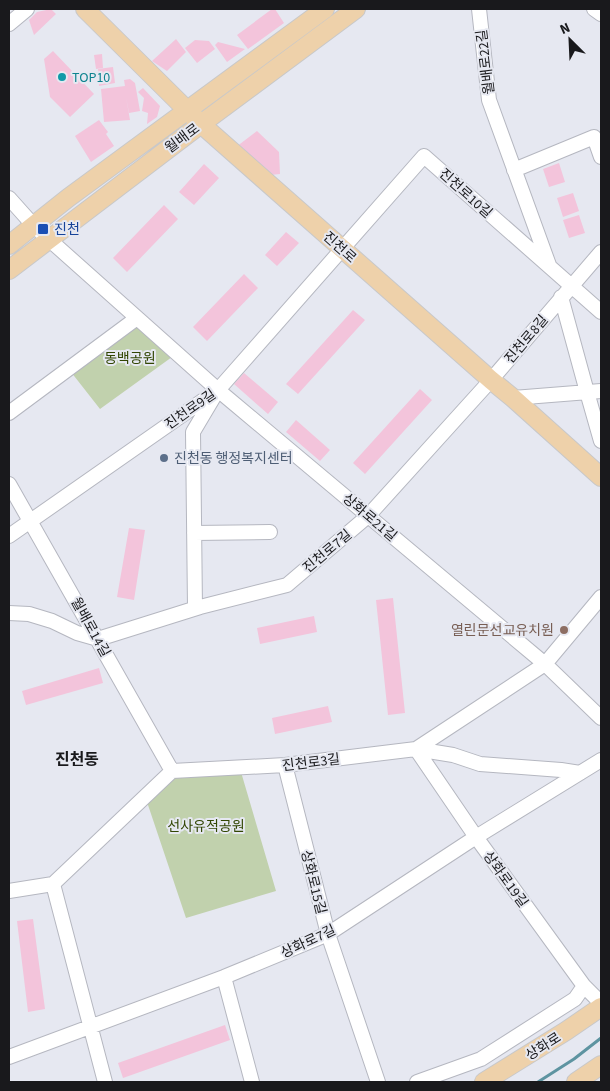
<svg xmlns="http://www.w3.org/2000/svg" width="610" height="1091" font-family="'Source Sans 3','Noto Sans KR',sans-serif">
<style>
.green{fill:#c1d1ad}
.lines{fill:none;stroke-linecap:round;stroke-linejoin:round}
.stream{stroke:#5e94a1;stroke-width:3}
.building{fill:#f3c4db}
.minor-casing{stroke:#b5b7c0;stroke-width:16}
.major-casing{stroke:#c8c8c9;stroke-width:20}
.minor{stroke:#fff;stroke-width:14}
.major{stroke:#eed1aa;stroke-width:18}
.culture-dot{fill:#0f9aa8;stroke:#e6e8f1;stroke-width:2}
.transit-dot{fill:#1a4fb4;stroke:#e6e8f1;stroke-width:2}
.service-dot{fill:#5c6f8a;stroke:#e6e8f1;stroke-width:2}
.education-dot{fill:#8d6e63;stroke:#e6e8f1;stroke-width:2}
.labels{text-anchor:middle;stroke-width:4;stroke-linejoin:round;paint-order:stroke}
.street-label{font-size:14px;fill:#19191c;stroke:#e6e8f1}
.culture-label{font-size:14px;fill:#0d838f;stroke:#e6e8f1;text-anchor:start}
.transit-label{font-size:14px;fill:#164399;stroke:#e6e8f1;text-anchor:start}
.park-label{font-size:14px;fill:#324603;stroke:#e6e8f1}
.service-label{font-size:14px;fill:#4e5e75;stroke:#e6e8f1;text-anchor:start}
.education-label{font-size:14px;fill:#785e54;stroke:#e6e8f1;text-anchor:end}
.quarter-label{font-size:16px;font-weight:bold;fill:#19191c;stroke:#e6e8f1}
</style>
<rect width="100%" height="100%" fill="#e6e8f1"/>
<path class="green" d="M136,324L172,357L100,409L71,372Z
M241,772L276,891L186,918L147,802L174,778Z"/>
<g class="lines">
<path class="stream" d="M538,1082L574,1059L601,1038"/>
</g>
<path class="building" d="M51,9L56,14L34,35L29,20L37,12Z
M272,9H275L284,23L248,49L237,35Z
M176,39L186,52L167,71L152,61Z
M195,40L209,41L215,49L197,63L185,48Z
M218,42L245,49L227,62L215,45Z
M53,51L94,94L70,117L50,97L44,59Z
M102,54L103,68L96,69L94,55Z
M113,67L115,83L99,86L98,69Z
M130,79L135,83L140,111L129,113L126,97L130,120L104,122L101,89L125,86L124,80Z
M143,88L160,106L157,117L147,124L148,113L142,111L144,98L138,92Z
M99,120L108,132L106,134L114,146L91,162L75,136Z
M257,131L279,152L280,174L270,175L236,147Z
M559,163L565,182L549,187L543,169Z
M204,164L219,178L194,205L179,192Z
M573,193L579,211L563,217L557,198Z
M164,205L178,219L127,272L113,258Z
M579,215L585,233L569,238L563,220Z
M286,232L299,243L277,266L265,255Z
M244,274L258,288L207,341L193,327Z
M353,310L365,320L298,394L286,384Z
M244,373L278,402L268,414L234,384Z
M420,389L432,400L365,474L353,463Z
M296,420L330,450L320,461L286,432Z
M129,528L145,530L134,600L117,597Z
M393,598L405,713L388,715L376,600Z
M314,616L317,632L260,644L257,628Z
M99,668L103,683L26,705L22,691Z
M328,706L332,722L275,734L272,718Z
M33,919L45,1009L28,1012L17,921Z
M225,1025L230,1040L123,1078L118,1063Z"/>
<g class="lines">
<g class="minor-casing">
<path id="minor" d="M479,9L489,100L549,265
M594,9L601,14
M9,24L27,9
M514,170L594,137L601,157
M9,198L34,226L218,390L545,664L601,718
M561,297L587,392L601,441
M513,398L601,391
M9,413L137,318
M9,484L172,771
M194,533L270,532
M9,536L218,390L424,156L601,312
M195,608L193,432L215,395
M9,613L29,614L52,621L77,633L98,639L200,607L287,585L368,516L491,380L601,252
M416,749L476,837L584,986L595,997L601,1004
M416,749L453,755L480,764L561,770L580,773
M285,765L328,934L378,1082
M53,884L105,1082
M9,891L53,884L172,771L285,765L416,749L545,664L601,597
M224,977L252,1082
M9,1057L224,977L328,934L476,837L601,760
M417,1082L481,1059L575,999L584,986"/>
</g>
<g class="major-casing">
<path id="major" d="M85,9L201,124L491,380L513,398L601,477
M9,245L68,198L325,9
M9,270L201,124L356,9
M484,1082L566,1031L601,1007
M576,1082L601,1065"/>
</g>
<use href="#minor" class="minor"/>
<use href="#major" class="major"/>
</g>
<circle class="culture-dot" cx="62" cy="77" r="5"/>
<rect class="transit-dot" x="37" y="223" width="12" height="12" rx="2.5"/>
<circle class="service-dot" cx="164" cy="458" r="5"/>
<circle class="education-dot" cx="564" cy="630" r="5"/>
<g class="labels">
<g class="street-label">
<text transform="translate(485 62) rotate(-97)" y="5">월배로22길</text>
<text transform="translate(182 138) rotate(-37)" y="5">월배로</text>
<text transform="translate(466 193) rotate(42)" y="5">진천로10길</text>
<text transform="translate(340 247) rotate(42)" y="5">진천로</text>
<text transform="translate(526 339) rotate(-50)" y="5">진천로8길</text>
<text transform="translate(190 409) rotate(-35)" y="5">진천로9길</text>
<text transform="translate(370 517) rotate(40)" y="5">상화로21길</text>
<text transform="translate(327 551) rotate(-40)" y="5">진천로7길</text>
<text transform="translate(91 627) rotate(61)" y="5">월배로14길</text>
<text transform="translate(311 762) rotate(-7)" y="5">진천로3길</text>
<text transform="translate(506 879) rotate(54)" y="5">상화로19길</text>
<text transform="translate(314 882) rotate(76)" y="5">상화로15길</text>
<text transform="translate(308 941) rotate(-25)" y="5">상화로7길</text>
<text transform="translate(543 1046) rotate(-32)" y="5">상화로</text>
</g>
<g class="culture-label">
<text x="72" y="82">TOP10</text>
</g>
<g class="transit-label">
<text x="54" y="234">진천</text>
</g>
<g class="park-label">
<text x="130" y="363">동백공원</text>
<text x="206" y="831">선사유적공원</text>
</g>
<g class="service-label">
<text x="174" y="463">진천동 행정복지센터</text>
</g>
<g class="education-label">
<text x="554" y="635">열린문선교유치원</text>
</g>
<g class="quarter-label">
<text x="77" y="765">진천동</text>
</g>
</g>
<rect width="610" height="1091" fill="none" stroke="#19191c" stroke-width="20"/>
<g transform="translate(570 40) rotate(336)" stroke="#e6e8f1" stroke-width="4" paint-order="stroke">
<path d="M0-4L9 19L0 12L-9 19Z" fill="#19191c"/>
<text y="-8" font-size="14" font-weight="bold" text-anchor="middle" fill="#19191c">N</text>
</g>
</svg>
